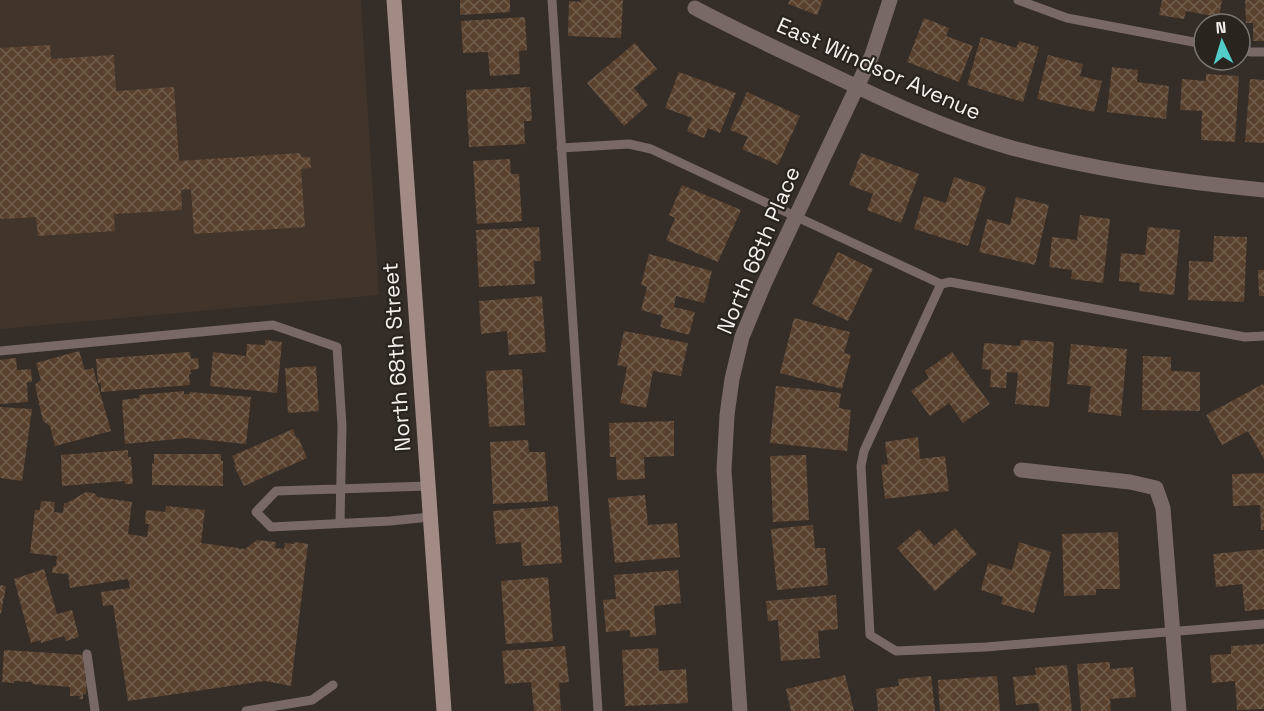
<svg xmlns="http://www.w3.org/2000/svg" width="1264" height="711" font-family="'Space Grotesk',sans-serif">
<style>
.built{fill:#41352b}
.building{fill:url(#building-cross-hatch)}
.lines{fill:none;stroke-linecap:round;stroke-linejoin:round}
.lane{stroke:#786966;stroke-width:9}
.street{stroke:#786966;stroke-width:15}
.secondary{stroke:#a28a85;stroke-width:15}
.labels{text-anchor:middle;stroke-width:4.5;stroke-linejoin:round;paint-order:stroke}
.street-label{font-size:22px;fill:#f4f0ec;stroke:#2a241f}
</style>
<defs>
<pattern id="building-cross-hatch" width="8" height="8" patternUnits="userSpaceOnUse" patternTransform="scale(1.5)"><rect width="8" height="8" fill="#59412e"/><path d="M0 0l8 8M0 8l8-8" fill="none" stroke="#715d4c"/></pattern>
</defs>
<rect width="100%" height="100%" fill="#342d28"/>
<path class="built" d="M0,0H361L379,295L0,329Z"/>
<path class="building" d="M460,0H510V12L460,15Z
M581,0H623L621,38L568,36L569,1L581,2Z
M790,0H823L817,15L788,4Z
M1162,0H1222L1219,17L1186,11L1184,19L1159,15Z
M1245,0H1264V41H1253V23H1246Z
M525,17L527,50L519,51L520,74L490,76L488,52L463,53L461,21Z
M924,18L949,28L946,36L973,46L959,82L907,62Z
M981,37L1016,48L1019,41L1039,47L1023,102L967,85Z
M635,43L657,69L634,88L648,105L624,126L587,83Z
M50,45L51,59L114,55L116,91L174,87L179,161L300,153L301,157H310L311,168L301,169L305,227L194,234L191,189L181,190L182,210L114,214L115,231L38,236L36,217L0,219V48Z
M1048,55L1083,64L1080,76L1102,81L1094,112L1037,99Z
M1112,67L1138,70L1137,82L1169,86L1166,119L1107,112Z
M679,72L736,93L720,133L708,128L704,138L687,131L692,118L665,108Z
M1206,74L1239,76L1235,142L1201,140L1202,111L1180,110L1182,79L1206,81Z
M1250,79L1264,80V143L1245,142Z
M530,87L532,121H524L525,144L469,147L466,90Z
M747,92L800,116L778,165L742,149L748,137L730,130Z
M861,153L919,174L901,223L867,210L873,194L849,185Z
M510,159L511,174H519L522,221L477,224L473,161Z
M954,177L986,187L968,246L914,229L924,196L946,203Z
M682,185L741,210L718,262L666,240L675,218L669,215Z
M1016,197L1049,205L1035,265L979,252L987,219L1010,225Z
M1080,215L1110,219L1103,283L1071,279L1072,270L1049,267L1052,237L1077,240Z
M539,227L541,261H534L535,284L479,287L476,230Z
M1148,227L1180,230L1174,295L1139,291L1140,283L1119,281L1121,253L1145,255Z
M1214,236L1247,237L1244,302L1188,300L1189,261L1213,262Z
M838,252L873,269L848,321L812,304Z
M649,254L712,271L704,303L676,296L674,307L695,312L689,335L660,327L663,316L641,310L647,287L641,285Z
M1258,270H1264V296H1259Z
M542,296L546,352L509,355L507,331L481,334L479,301Z
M794,318L850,332L844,353L851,355L842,389L780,373Z
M624,331L688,343L681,376L653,371L646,408L620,403L627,367L617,365Z
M265,340L282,342L277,393L210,386L213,352L246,356L247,344L265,345Z
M1021,340L1054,342L1049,407L1015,404L1018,373L1007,372L1006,388L990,387L991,370L982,369L984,343L1020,346Z
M1071,344L1127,349L1121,416L1088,412L1091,386L1067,384Z
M79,351L85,370L93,368L111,431L55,446L50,426L43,421L35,385L41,380L36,363Z
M190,352L191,359L198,358L199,369L190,370L191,374H189L190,385L101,392V383H98L96,359Z
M952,352L990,404L963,423L949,403L930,416L911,391L929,378L925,371Z
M1143,356L1171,357V371L1200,372V411L1142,410Z
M16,358L17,370L31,369L32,382H27L28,402L0,404V360Z
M316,366L319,411L288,413L285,368Z
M522,369L525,425L489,427L486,371Z
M1263,384L1264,386V459L1248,431L1222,445L1206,415Z
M776,386L841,393L839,408L851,410L847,451L770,443Z
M184,391V394H190V392L251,397L246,444L187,438L125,444L122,400L139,398V395Z
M0,407L32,409L22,481L0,478Z
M674,421V456L644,457L645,479L617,480L616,457H610L609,423Z
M293,429L296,438L298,437L307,458L244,486L234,466L236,465L232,456Z
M918,437L920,459L945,456L949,491L885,499L881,465L888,464L885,442Z
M528,440L529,452H545L548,501L493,504L490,442Z
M128,450V457H131L133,484H125V481L62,486L61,455Z
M154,454H221V461H223V486L152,485V463L154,464Z
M806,455L809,520L773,522L770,456Z
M1264,473V530H1261L1260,505L1233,506L1232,474Z
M86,492L94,493L98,497L132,502L128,534L147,537L149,524H145L146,510L165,512L166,506L205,510L201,543L245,549L257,540L276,542L275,548L284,549L285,543L294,544V542L308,544L291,686L265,681L128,701L113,605L103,606L101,592L130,588L128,579L70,588L68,574L52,573L53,566H56L57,556L30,553L35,510H40L41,501L55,502L54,512L63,513L64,503H67Z
M645,495L648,525L677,523L680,557L615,563L608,498Z
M558,506L562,563L523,566L521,542L496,544L493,511Z
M813,525L815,548H825L828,585L777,590L771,529Z
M955,528L977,554L935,591L897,548L919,529L934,546Z
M1118,532L1120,589H1096V595L1064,596L1062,534Z
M1019,542L1051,552L1034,613L1001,604L1003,597L981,590L988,563L1012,570Z
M1264,549V609L1245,611L1242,584L1216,587L1213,554Z
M44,569L57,614L72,610L79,637L66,641L64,636L41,643V640L31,643L14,579Z
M678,570L681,603L654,606L656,635L630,637V630L606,632L603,600L616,599L614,575Z
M548,577L553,641L506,644L501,581Z
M0,585L6,586L1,614L0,613Z
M836,595L838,629L818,631L820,658L781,661L778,620L768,621L766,601Z
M1264,644V709L1237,710L1235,681L1212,683L1210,655L1231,654V646Z
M565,646L569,682L559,683L561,711H534L531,682L505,684L502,651Z
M658,648L659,671L686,669L688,703L625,706L622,650Z
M4,650L86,655L85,679H87L86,694H83V699H79L80,696H70V687L32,684V682L14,681V683L2,682Z
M1110,662V669L1133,667L1136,697L1110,699L1111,711H1081L1077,664Z
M1067,665L1072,711H1039L1038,703L1016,705L1013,677L1036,675L1035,668Z
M845,675L854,711H791L786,689Z
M931,676L935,711H878L876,689L899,686L898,679Z
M997,676L1000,711H940L938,680Z"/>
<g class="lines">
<path class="lane" d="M552,0L598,711
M1018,0L1067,18L1204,44
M1240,50L1251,52H1264
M561,148L629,144L651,149L941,284L950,282L1245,337L1264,336
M941,284L864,451L861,466L870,635L896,651L986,647L1264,624
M0,351L273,325L337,347L342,426L340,523
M428,486L276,491L256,512L271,527L390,521L430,517
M87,654L95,711
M246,711L312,700L333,685"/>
<path class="street" d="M695,8C738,31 782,51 826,72C886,101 948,130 1012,148C1094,170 1179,182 1264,190
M1021,470L1130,482L1156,488L1163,508L1179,711
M740,711L724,470L727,415L732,379L742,337L764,284L872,55L890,0"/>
<path class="secondary" d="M394,0L444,711"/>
</g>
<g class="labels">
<g class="street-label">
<text transform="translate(879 68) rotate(24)" y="8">East Windsor Avenue</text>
<text transform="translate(758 250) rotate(-67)" y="8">North 68th Place</text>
<text transform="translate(396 357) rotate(-94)" y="8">North 68th Street</text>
</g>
</g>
<g transform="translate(1222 42) rotate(356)"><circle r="28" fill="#2a241f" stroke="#7b7671" stroke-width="1.5"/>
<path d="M0-4.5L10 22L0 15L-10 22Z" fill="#53cdca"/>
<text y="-9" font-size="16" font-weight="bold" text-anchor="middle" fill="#f4f0ec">N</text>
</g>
</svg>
